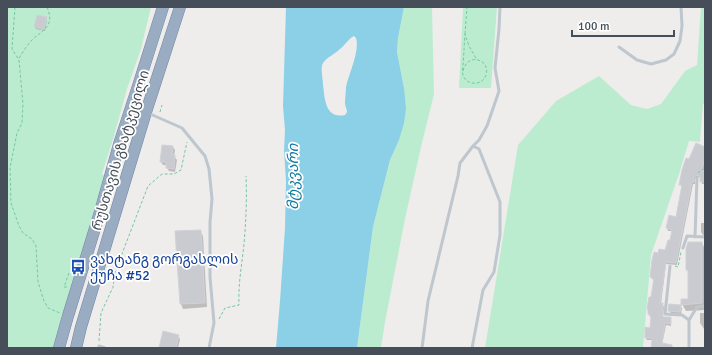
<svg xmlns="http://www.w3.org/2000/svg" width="712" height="355" font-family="Signika,'Noto Sans Georgian',sans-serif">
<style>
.green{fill:#bcecd0}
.water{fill:#8bd0e6;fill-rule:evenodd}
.shadow{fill:#0003}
.building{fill:#cacbd1;stroke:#d0d2d8}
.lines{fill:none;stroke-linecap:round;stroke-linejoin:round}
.trunk-casing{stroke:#7188a5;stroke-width:12}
.path{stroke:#76c7a2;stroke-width:1;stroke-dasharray:3 2;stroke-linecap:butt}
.service{stroke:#bec6ce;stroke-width:3}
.trunk{stroke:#9aacc2;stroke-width:11}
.labels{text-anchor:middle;stroke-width:3.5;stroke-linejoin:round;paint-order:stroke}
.street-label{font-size:14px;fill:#464f59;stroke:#fff}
.transit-label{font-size:14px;fill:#164399;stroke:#fff;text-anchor:start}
.water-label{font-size:15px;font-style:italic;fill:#137c9e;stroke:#fff}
</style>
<rect width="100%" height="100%" fill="#efecec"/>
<path class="green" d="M7,7H151L141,49L127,89L114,136L102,174L106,176L54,348H7Z
M404,7H432L434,94L421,147L405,219L385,322L381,348H357L373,227L390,160L399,140L404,88L397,52L398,38Z
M463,7H497L491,88H459Z
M701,7H705V104H703L700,142L689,141L679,174L651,255L643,348H485L518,145L556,101L599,76L631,105L647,109L661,104L685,71L697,65Z"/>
<path class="water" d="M286,7H404L398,38L397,52L404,88L406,109L404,123L399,140L390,160L373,227L357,348H276L280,301L285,228L286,181L284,151L285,130L283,106ZM354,36L356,38C360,51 349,73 346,87C346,92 345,98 345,103C345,106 347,109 347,112L345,115C325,119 325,99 323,85C323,78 320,69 323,63C327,57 335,54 340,49C345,45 348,39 354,36Z"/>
<path class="shadow" d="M37,16L46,18L47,20L45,31L36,29L35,27Z
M173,147L175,150L174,156L177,160L175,172L169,171L167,168V165H163L161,162Z
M705,148V164L703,172H705V184H702L701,178L697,177L695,179V184H693L677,265L666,264L661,304H662L664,307L663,317L670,318L671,321V326L666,325L662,345L663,348H652L653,340H647L646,338L650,329L652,317H650L649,314L652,298L655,280L652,279L651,277L659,254L666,251L670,242L673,231H668L667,228L676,218L682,187L680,185L690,160Z
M701,223H705V235H703L701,232Z
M200,231L203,236L207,307L183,309L181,304L176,232Z
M702,243L705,249V310L686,311L682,304L689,300V273L687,270Z
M680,306L682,308L681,314L671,313L669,311Z
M700,313H705V340L704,337V329L700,323Z
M178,336L180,339L178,348H160Z"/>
<path class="building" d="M37,15L47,17L44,30L34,27Z
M696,143L705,147V159L701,171H705V182H700V177L697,175L694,177V182H692L676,263L666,262L660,303H663L662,316L664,317H671V324L665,323L662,343L672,345V348H651L652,338H645V327L650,328L651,315L648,314V310L647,309L649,297H651L654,278L650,277L652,260L654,252L658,253L659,249L665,250L668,240H670L672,230L666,228L669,215L676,217L682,185H679L682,170L686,158L689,159Z
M162,145L173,146L172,155H175L174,169L166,168V162H160Z
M201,230L205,303L180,304L175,231Z
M688,242H702V303L681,305V299H688V270H686V249Z
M669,304L681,305L680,312L668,311Z
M163,331L179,335L176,348H159Z"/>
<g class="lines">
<g class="trunk-casing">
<path id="trunk" d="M59,348L68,316L100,212L120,141L138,86L163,7
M76,348L81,327L146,112L180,7"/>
</g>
<path class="path" d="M15,7L12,49L19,60L23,104L22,123L17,133L10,168L11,203L19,226L23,233L32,239L36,246L38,282L44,301L48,308L60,313
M465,34L467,7
M19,58C23,52 27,45 32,40C44,29 55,26 47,7
M463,71C467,52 491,59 486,75C483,86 466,86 463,75C462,72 463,68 463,65C464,55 464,45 465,34L469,46L477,60
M160,112L162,105
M698,173L701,170L705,169
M675,266L678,267L681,252
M67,287H64L69,273
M219,319L225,308L239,305C238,284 242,264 244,244C246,221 247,199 246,176
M99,341L101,313L113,287L115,272L148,186L162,174H174L181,170L187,142"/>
<path class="service" d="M619,47L637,60L651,64L666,60L674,54L680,41L682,26L681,7
M148,113L182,128L205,156L209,169L212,199L210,222V277L214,323L209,348
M695,237L697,178
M683,248L687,236L705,237
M670,266L665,314L682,315L689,320
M99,346L105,348
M422,348L428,301L458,176L460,163L473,146L479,140L487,126L499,91L495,68L499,29L500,7
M472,348L483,290L494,272L500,235V202L479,149L473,146
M689,348V320L697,307L705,306"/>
<use href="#trunk" class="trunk"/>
</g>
<defs>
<g id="bus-bare" transform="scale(1.2)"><path d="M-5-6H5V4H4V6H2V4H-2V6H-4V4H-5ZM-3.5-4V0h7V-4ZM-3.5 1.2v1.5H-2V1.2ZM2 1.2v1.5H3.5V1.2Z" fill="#1a4fb4" stroke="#fff" stroke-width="2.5" paint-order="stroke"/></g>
</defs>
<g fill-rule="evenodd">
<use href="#bus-bare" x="78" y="267"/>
</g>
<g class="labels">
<g class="street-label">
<text transform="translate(120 150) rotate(-73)" y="5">რუსთავის გზატკეცილი</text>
</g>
<g class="transit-label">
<text x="90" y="264">ვახტანგ გორგასლის<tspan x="90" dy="16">ქუჩა #52</tspan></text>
</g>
<g class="water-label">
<text transform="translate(293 177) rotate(-90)" y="5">მტკვარი</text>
</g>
</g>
<rect width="712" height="355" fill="none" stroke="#464f59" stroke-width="16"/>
<path d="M572 30v6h102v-6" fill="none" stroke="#464f59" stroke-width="2"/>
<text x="578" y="30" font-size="12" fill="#464f59" stroke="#ffffff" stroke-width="3" paint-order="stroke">100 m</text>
</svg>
